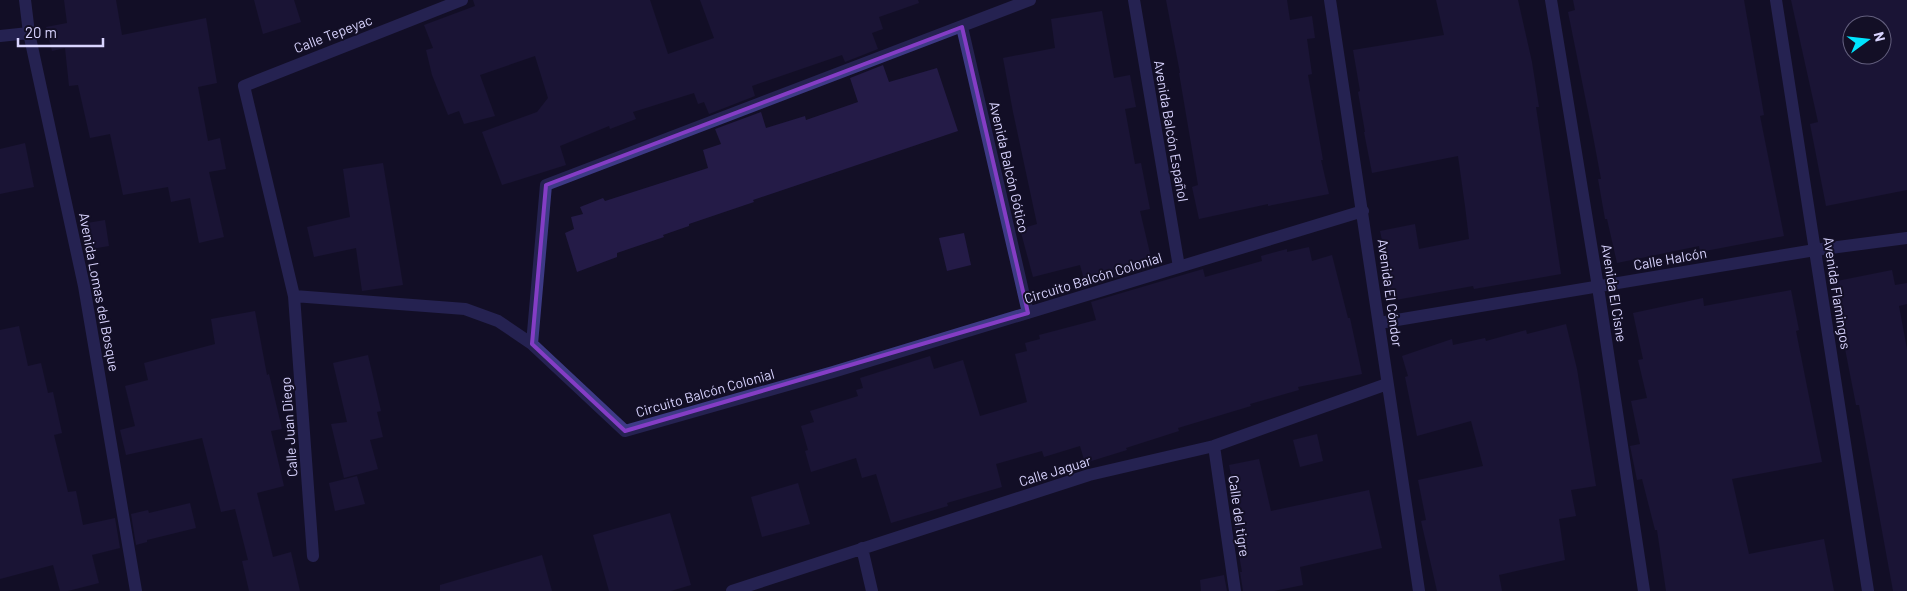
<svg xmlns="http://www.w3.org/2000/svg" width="1907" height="591" font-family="Barlow,sans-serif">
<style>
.building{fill:#241b47;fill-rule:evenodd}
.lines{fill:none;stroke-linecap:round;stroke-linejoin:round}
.minor{stroke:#3d3a85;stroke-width:12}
.marked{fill:none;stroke:#843dc5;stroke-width:4;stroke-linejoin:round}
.labels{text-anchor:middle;stroke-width:4;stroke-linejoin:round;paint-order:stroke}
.street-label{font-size:14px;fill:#d9d4ff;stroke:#130f26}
</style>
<rect width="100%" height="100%" fill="#130f26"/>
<path class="building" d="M64,0H116L122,35L206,18L217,83L198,87L208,141L220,138L226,169L209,172L224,237L199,243L190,198L171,202L168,187L123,195L110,134L90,138L78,85L69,86L65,48L52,51L46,27L67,23Z
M254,0H294L301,22L263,34Z
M473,0H650L668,54L714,38L700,0H918L919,3L879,17L883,29L872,33L878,49L845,62L842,55L752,86L755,96L709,114L704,102L698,104L694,93L633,112L636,119L610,129L609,126L560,146L566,165L502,185L482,132L537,112L548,98L535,56L480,75L495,116L464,124L459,111L448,115L432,75L426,50L433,48L424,25L475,6Z
M1166,0H1287L1290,20L1312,16L1315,38L1307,39L1312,74L1308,75L1323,160H1321L1329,194L1268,206V204L1199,219L1192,187L1198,185L1179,73H1180Z
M1436,0H1518L1532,62L1539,107H1536L1561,274L1474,289L1473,286L1390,301L1381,256L1385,255L1380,231L1415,224L1419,249L1469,239L1465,206L1458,156L1372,173L1364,132H1365L1358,92L1360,91L1353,50L1444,35Z
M1573,0H1744L1764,115L1760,116L1784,236L1700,252L1699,246L1617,263L1607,219H1605L1598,179H1601L1593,136L1568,12L1575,10Z
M1791,0H1907V190L1826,206L1810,124L1818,122ZM1852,25H1882V55H1852Z
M1102,11L1114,78L1130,75L1136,107L1125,109L1135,164L1141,163L1150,209L1140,211L1153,266L1086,287L1080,265L1033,277L1020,229L1037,224L1013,112L1003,58L1055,48L1051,19Z
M883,65L889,82L937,68L958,131L753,200L754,202L689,224V226L663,235L664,237L617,253V257L577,272L565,233L574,229L571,217L583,214L580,207L603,198L605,201L708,168L703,150L721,144L715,129L761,112L766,128L805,116L806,120L858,102L850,78Z
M25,143L34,187L0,194V149Z
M383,163L403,285L362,291L356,248L314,257L307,227L350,217L343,169Z
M105,220L109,246L85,250L81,224Z
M964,233L971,265L947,271L939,238Z
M1309,247L1312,261L1332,255L1348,318H1350L1362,374L1298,387L1299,390L1250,404L1251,406L1178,428L1179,431L1126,448L1127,450L1085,463L1080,446L1044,457L1042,451L996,464L1002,487L947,503L948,506L891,523L876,474L862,478L856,458L811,472L805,451L808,450L801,426L814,422L810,411L858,396L856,390L863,388L860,378L930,356L934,369L963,360L980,416L1027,402L1015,354L1027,351L1025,343L1040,339L1039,335L1096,320L1091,302L1203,269L1205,277L1262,261L1261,256L1287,249V252Z
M1892,270L1895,285L1907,283V304L1899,306L1907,349V591H1893L1859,405H1856L1832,282Z
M1791,290L1799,330L1796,331L1822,462L1732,479L1749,554L1824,539L1834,591H1666L1657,530H1655L1642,479L1637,480L1630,446L1640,444L1631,401L1647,398L1638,360L1643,359L1633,313L1703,298L1704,306Z
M255,311L267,375L269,374L282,429L271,431L284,486L257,493L273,557L291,552L300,591H249L242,561L248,560L235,509L221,512L202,438L126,455L120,430L135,426L125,386L148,380L144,363L215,344L211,319Z
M1566,324L1577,369L1596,486L1571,490L1576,516L1559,519L1565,560L1499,575L1502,591H1437L1421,521L1426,520L1418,480L1483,466L1471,421L1417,436L1405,377L1408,376L1402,356L1452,339L1453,345L1485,338L1486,341L1526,330L1527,334Z
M19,326L28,366L41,363L48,393L53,392L62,433L54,435L68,492L76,491L83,525L115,518L120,548L92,555L99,583L68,591H60L53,565L0,579V330Z
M368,355L381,411L377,412L383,437L370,440L378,469L344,478L331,424L347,422L333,363Z
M1317,434L1323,461L1300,467L1293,440Z
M1259,459L1271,511L1369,490L1382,548L1300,567L1303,585L1274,591H1243L1240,572H1242L1233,520L1240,519L1229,465Z
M357,476L365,504L335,511L329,483Z
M798,483L810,524L762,537L751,497Z
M190,503L196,528L147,540V542L136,545L131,514L148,510L149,513Z
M670,513L691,585L671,591H609L593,535Z
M542,555L552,591H440V585Z
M1224,575L1227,591H1201L1200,580Z"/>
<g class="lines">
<path class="minor" d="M25,0L29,33L84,286L136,591
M1030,0L546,185L532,344L625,431L833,372L1363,211
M1134,0L1179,267
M1330,0L1419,591
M1551,0L1598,287L1644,591
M1776,0L1868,591
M962,27L1028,313
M0,36L29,33
M294,296L465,309L498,321L532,344
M1379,323L1815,250L1907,238
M1214,446L1235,591
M862,548L872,591
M313,556L294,296L244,86L462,0
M732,591L1089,475L1214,446L1387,384"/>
</g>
<path d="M0 0H1907V591H0ZM962,27L1028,313L625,431L532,344L546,185Z" fill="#130f26" fill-opacity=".55" fill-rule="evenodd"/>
<path class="marked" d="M962,27L1028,313L625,431L532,344L546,185Z"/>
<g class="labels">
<g class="street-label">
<text transform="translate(333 34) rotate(-21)" y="5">Calle Tepeyac</text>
<text transform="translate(1171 131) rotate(80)" y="5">Avenida Balcón Español</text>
<text transform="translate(1009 167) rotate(77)" y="5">Avenida Balcón Gótico</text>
<text transform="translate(1670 259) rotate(-10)" y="5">Calle Halcón</text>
<text transform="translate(1093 278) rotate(-17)" y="5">Circuito Balcón Colonial</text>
<text transform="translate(99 292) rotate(79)" y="5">Avenida Lomas del Bosque</text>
<text transform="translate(1390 293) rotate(82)" y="5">Avenida El Cóndor</text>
<text transform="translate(1614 293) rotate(81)" y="5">Avenida El Cisne</text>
<text transform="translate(1837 293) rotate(81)" y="5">Avenida Flamingos</text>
<text transform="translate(705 393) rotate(-16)" y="5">Circuito Balcón Colonial</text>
<text transform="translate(289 427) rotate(-94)" y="5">Calle Juan Diego</text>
<text transform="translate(1055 471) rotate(-17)" y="5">Calle Jaguar</text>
<text transform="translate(1239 516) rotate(82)" y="5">Calle del tigre</text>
</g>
</g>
<g transform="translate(1867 40) rotate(75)"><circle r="24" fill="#130f26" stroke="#625e7d"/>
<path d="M0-4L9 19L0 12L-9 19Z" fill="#00e5ff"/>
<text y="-8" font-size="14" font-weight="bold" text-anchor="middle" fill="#d9d4ff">N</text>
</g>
<path d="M18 38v8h85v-8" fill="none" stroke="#d9d4ff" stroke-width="2.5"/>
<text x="25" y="38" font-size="15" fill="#d9d4ff" stroke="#130f26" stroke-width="4" paint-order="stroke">20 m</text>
</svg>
